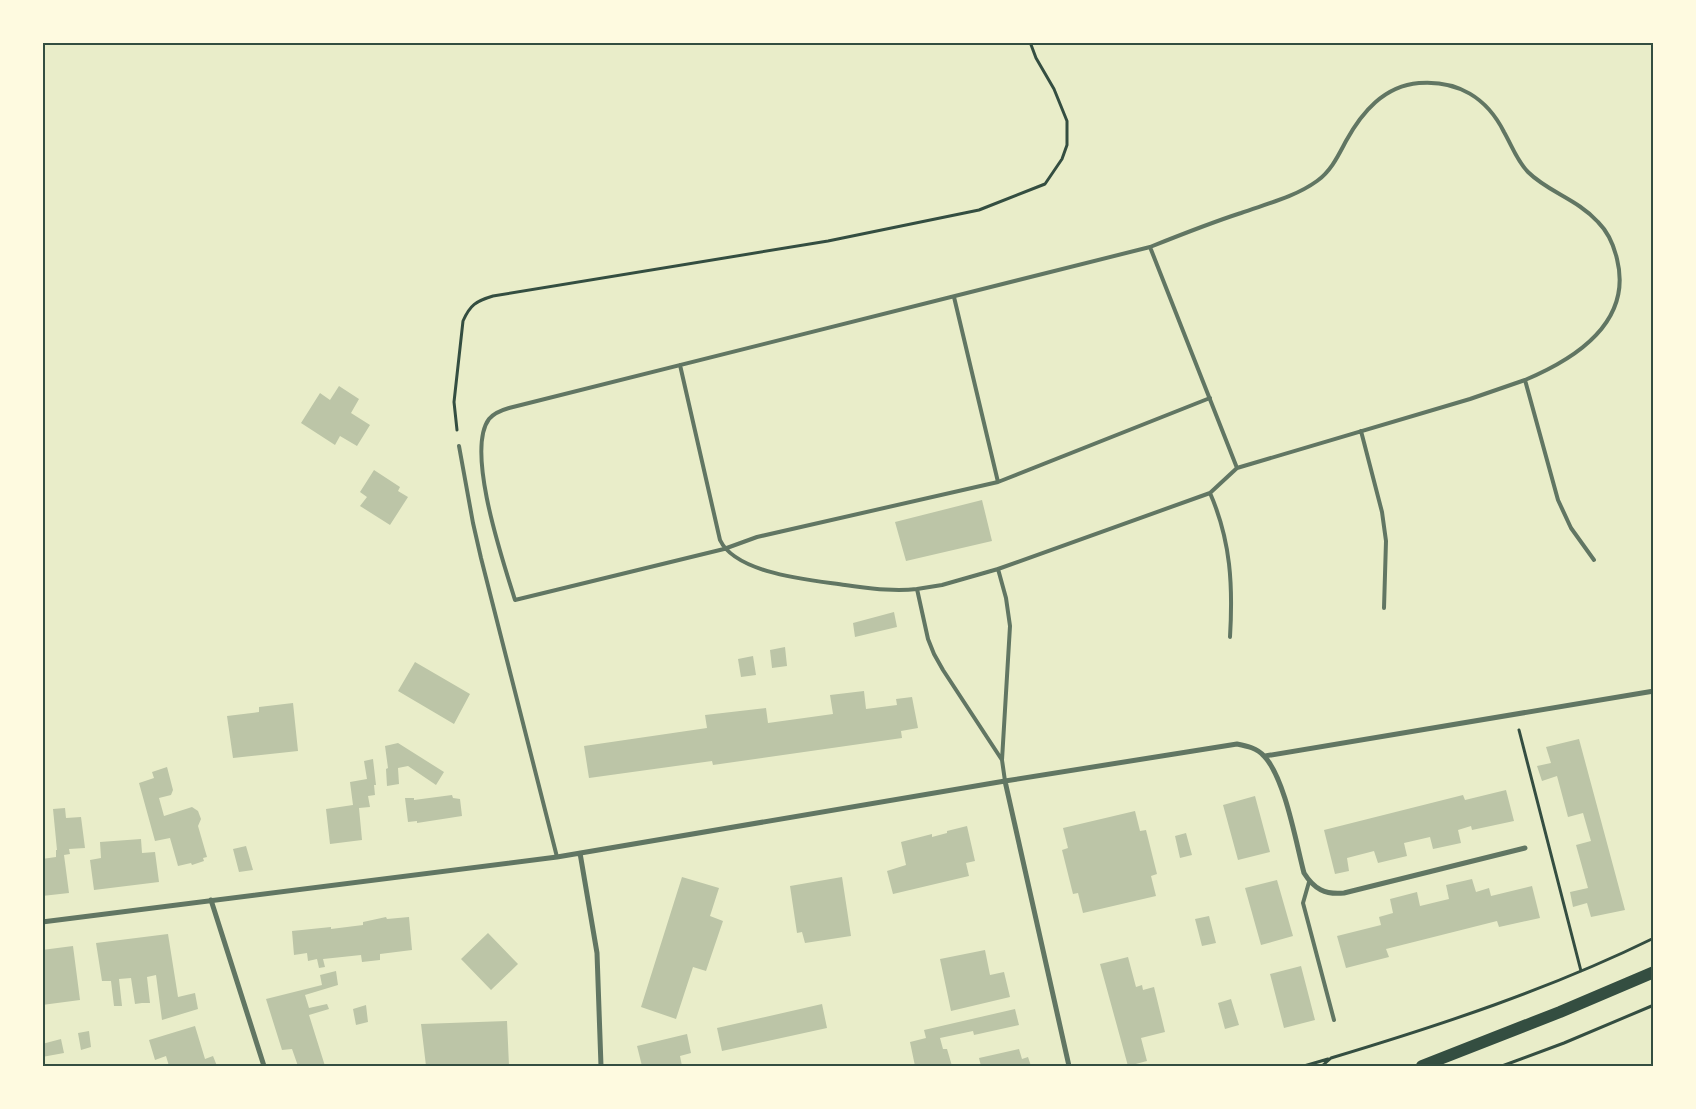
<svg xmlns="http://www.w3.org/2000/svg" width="1696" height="1109" font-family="'Golos Text',sans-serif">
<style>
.building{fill:#bcc5a7}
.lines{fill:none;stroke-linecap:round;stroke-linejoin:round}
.path{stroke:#344e41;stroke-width:3}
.service{stroke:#617663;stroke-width:4}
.minor{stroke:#617663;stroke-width:5}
.primary{stroke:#344e41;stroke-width:12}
.neatline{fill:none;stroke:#344e41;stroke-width:2}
</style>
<rect width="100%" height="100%" fill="#e9edc9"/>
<path class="building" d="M339,386L359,399L351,413L370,425L357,446L340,436L335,445L301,423L320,393L330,400Z
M374,470L400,487L398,491L408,497L390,525L360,506L367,497L360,492Z
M982,500L992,541L906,561L895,522Z
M894,612L897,627L855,637L853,623Z
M785,647L787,666L772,668L770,650Z
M753,656L756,675L741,677L738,659Z
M415,662L470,694L454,724L398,691Z
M864,691L866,709L897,705L896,699L912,697L918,728L901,731L902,738L713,765L712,761L589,778L584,746L707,728L705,715L766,708L768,723L833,714L830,695Z
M293,703L298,751L233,758L227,716L259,712V707Z
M1579,739L1625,910L1591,917L1587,903L1573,907L1570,892L1588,888L1576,845L1591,841L1583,813L1568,817L1557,776L1542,781L1537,766L1551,763L1546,747Z
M398,743L444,772L436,785L408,766L398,768L399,784L387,786L386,769L388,768L385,746Z
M373,759L376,785H374L375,795L368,796L370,807L359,808L362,840L330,844L326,809L353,805L350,782L367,779L364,761Z
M167,767L173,790L171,795L159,798L164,816L192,807L198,811L201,819L198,826L207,857L203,858L204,861L192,865L191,863L178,866L170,838L155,841L139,783L154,778L152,772Z
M1506,790L1514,821L1472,830L1471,826L1458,830L1461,843L1433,849L1430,837L1404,843L1407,856L1378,863L1374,851L1347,858L1349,871L1335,874L1324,830L1463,795L1465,800Z
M452,795L453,798L460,799L462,816L417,823V821L408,822L405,798H414V800Z
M1255,796L1270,852L1238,860L1223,805Z
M65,808L66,818L81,817L85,848L69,849L70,854L64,855L69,893L42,896V859L56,857V850H57L53,809Z
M1135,811L1140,831L1146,830L1157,874L1151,876L1156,896L1083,913L1078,893L1073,894L1062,850L1068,848L1063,828Z
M967,826L975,861L966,863L969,876L893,894L887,871L906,865L901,842L932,834V837L947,833V831Z
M1186,833L1192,855L1180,858L1175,836Z
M141,839L142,853L155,852L159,882L94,890L90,860L101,858L100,842Z
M246,846L253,870L239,872L233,849Z
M682,877L719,888L710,916L723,921L706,971L693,967L676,1019L641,1007Z
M842,877L851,936L805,943L802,932L797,933L790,886Z
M1472,879L1476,892L1489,888L1491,896L1532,886L1540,918L1499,927L1497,921L1386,949L1389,957L1346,968L1337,936L1381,925L1379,917L1393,913L1390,899L1417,892L1420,906L1449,899L1446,885Z
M1277,880L1293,936L1261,945L1245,888Z
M1209,916L1216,943L1202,946L1195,919Z
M386,917L387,919L409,917L412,950L380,954V960L362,962L361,955L323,959L325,967L319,968L317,959L308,961L307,953L294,955L292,931L331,927V929L363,925V922Z
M488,933L518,964L491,990L461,959Z
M168,934L178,997L195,993L198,1009L162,1020L156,975L147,977L150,1003H142L135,1004L131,978L119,979L122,1006H114L111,981H102L96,943Z
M73,946L80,1000L42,1005V950Z
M985,950L990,975L1004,972L1010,997L951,1011L940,959Z
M1128,957L1136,987L1142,985L1143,990L1154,987L1165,1032L1141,1038L1147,1061L1128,1066L1100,964Z
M1301,966L1315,1020L1284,1028L1270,974Z
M336,971L338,985L305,995L309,1008L327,1004L329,1009L309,1015L325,1066H298L292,1049L282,1050L266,999L322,985L320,975Z
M1231,999L1239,1025L1225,1029L1218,1003Z
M822,1004L827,1028L722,1051L717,1028Z
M366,1005L368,1022L356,1025L353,1009Z
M1015,1009L1019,1025L974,1035L973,1031L940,1038L943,1049H947L952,1066H915L910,1042L926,1038L924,1030Z
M507,1021L509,1066H426L421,1024Z
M195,1026L205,1059L213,1056L217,1066H169L166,1056L155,1060L149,1040Z
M89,1031L91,1047L81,1050L78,1033Z
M687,1034L691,1053L680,1056L682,1066H642L637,1046Z
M61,1039L64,1053L42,1057V1044Z
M1019,1049L1022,1059L1028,1057L1031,1066H981L979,1058Z"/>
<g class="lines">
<path class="path" d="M457,430L454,402L463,321C470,305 476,301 493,296L828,241L979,210L1045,184L1062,159L1067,145V121L1054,89L1036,58L1030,42
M1519,730L1581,971
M1304,1066L1328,1059
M1322,1066L1331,1058C1441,1025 1550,989 1654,938
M1502,1066L1564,1043L1654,1005"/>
<path class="service" d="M1150,247C1180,235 1210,223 1241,213C1266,204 1295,197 1317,181C1331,171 1338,156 1346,141C1362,112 1384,86 1419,83C1458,80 1487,98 1504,132C1512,146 1517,161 1528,172C1548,192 1577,199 1598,222C1608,232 1614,246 1617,259C1633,323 1575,359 1525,380
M954,297L998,482
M680,365L720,540C736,574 811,580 845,585C869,588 893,592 917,589L928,639L934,654L943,670L1002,760L1005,781
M1210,398L998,482L757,537L724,549L515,600C504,564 465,451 489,419C494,413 502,410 509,408L1150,247L1237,468
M1361,431L1382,512L1386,541L1384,608
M459,446L473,523L481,558L557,857
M1210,493C1231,541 1233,586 1230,637
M917,589L942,585L998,569
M1002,760L1010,626L1006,598L998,569L1210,493L1237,468L1470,399L1525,380L1558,500L1571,528L1594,560
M1309,882L1303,903L1334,1020"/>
<path class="minor" d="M1265,756L1654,691
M1005,781L1069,1066
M580,853L597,953L601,1066
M211,900L264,1066
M42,922L557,857L1005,781L1237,744C1247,746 1257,748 1264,756C1285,778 1296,843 1304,873C1314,889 1325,895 1344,893L1525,848"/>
<path class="primary" d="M1422,1066L1560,1012L1654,972"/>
</g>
<rect width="1696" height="1109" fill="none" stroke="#fefae0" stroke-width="88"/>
<rect x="44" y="44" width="1608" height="1021" class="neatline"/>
</svg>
